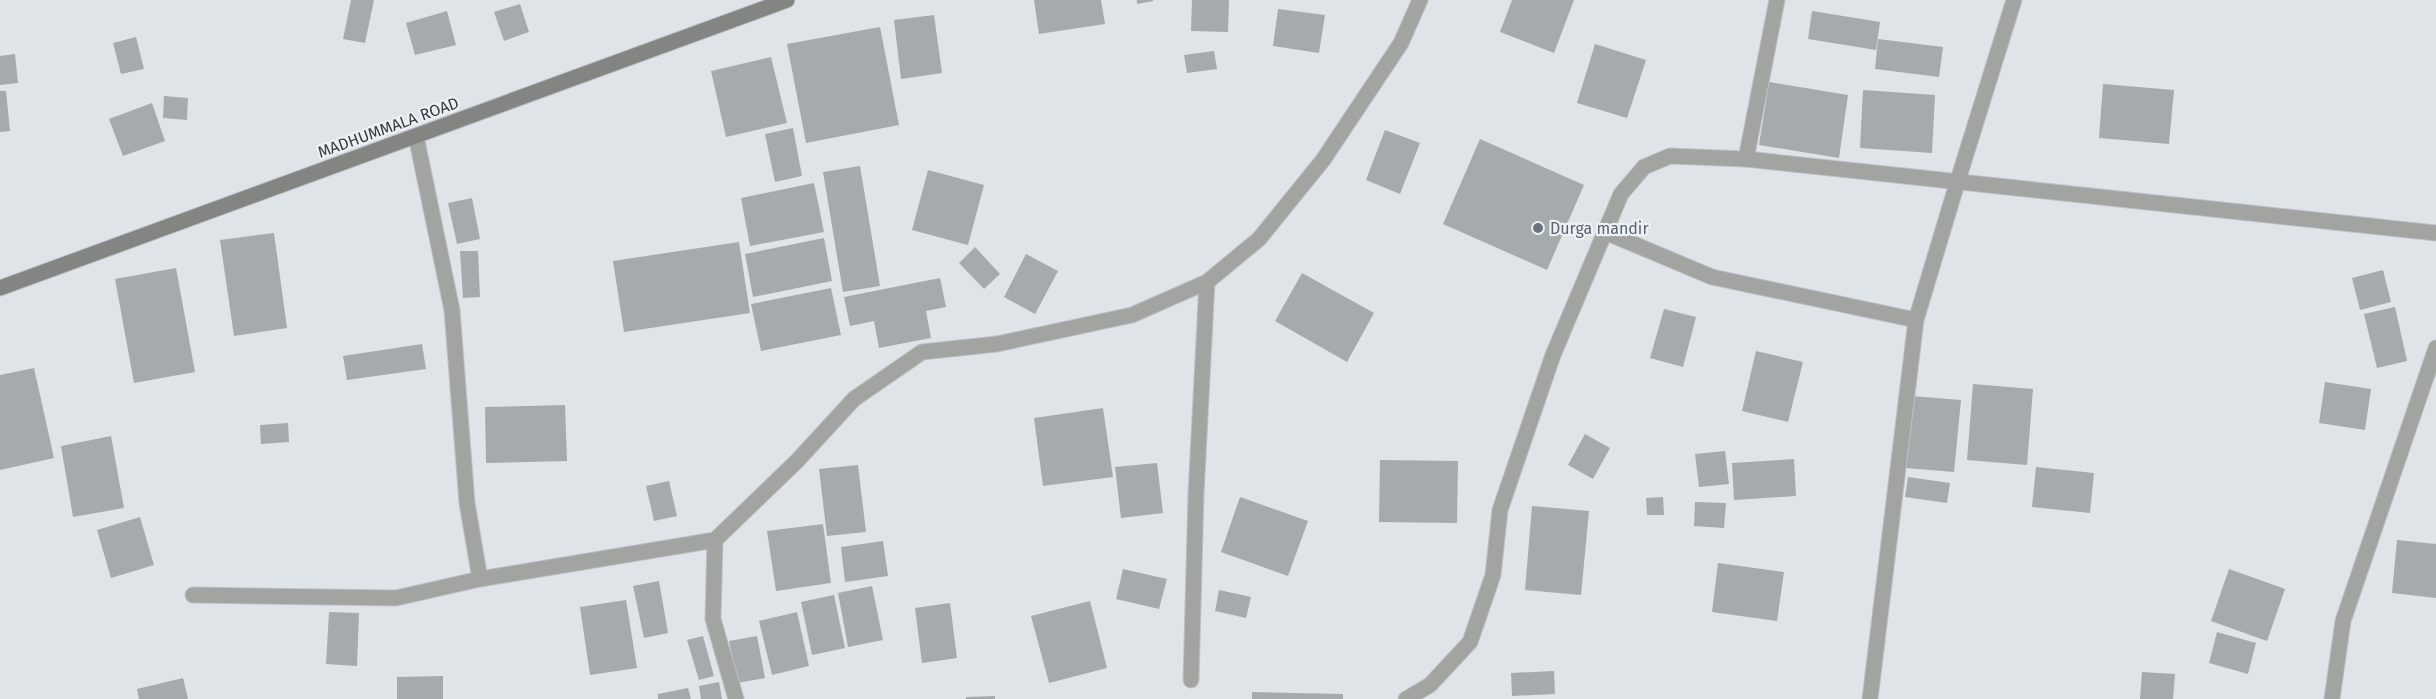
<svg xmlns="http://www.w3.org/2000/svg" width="2436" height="699" font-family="'Fira Sans',sans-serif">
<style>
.building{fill:#a5aaad}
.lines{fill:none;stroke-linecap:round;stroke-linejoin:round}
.lane-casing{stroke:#bec2c6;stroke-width:17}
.street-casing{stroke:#bec2c6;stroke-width:17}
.secondary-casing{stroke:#bec2c6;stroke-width:17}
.lane{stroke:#a2a4a1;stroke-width:15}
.street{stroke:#a2a4a1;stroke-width:15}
.secondary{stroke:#838582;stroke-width:15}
.worship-dot{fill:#6b7280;stroke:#ecf1f5;stroke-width:2}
.labels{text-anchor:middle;stroke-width:4.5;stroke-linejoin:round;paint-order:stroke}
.street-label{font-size:16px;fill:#393b3c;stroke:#ecf1f5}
.worship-label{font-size:16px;fill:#5b616d;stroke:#ecf1f5;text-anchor:start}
</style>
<rect width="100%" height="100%" fill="#dfe4e8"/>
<path class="building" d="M351,0H374L365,43L343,39Z
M1034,0H1101L1105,24L1039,34Z
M1137,0H1153V1L1137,4Z
M1192,0H1229L1228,32L1191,31Z
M1512,0H1574L1554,53L1500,32Z
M520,4L529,32L504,41L494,12Z
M1278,9L1325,15L1319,53L1273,46Z
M447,11L456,45L415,55L406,23Z
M1812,11L1880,22L1876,50L1808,39Z
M934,15L942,73L901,79L894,20Z
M880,27L899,125L806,143L787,44Z
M136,37L144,69L121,74L113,43Z
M1878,39L1943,47L1939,77L1875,69Z
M1595,44L1646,60L1627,118L1577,103Z
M1214,51L1217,69L1187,73L1184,55Z
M15,54L18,83L0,85V56Z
M771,57L787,123L726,137L711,71Z
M1769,82L1848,95L1839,158L1759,145Z
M2103,84L2174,90L2169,144L2099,138Z
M1863,90L1935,95L1932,153L1860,148Z
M0,91H6L10,131L0,132Z
M164,96L188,98L187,120L163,118Z
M152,103L165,141L123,156L109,119Z
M793,128L802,176L775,182L765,134Z
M1385,130L1420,143L1400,194L1366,180Z
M1480,139L1584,185L1547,270L1443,224Z
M860,166L880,286L843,292L823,172Z
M928,170L984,185L968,245L912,230Z
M814,183L824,232L750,246L741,198Z
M472,198L480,239L457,244L448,203Z
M274,233L287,328L234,336L220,240Z
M824,238L832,281L753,297L745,254Z
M739,242L750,313L624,332L613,261Z
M975,247L1000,274L984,289L959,263Z
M460,251H478L480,297L463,298Z
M1026,254L1058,271L1035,314L1004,297Z
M176,268L195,372L134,383L115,279Z
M2383,270L2391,302L2360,310L2352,278Z
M1302,273L1374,313L1347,362L1275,321Z
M940,278L946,307L926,311L931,338L879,348L874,321L850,326L844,297Z
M831,288L841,335L761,351L751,304Z
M2395,307L2407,361L2377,368L2364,314Z
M1664,309L1696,317L1683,367L1650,358Z
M422,344L426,369L347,380L343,356Z
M1756,351L1803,362L1788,422L1742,411Z
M34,368L54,458L0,470V375Z
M2325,382L2371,389L2365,430L2319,423Z
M1973,384L2033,389L2027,465L1967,460Z
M1912,396L1961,400L1954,472L1906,468Z
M565,405L567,461L486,463L485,407Z
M1103,408L1113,477L1043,486L1034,418Z
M288,423L289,442L261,444L260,425Z
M1585,434L1610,448L1593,479L1568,465Z
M111,436L124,508L73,517L61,446Z
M1725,451L1729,484L1699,487L1695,454Z
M1794,459L1796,496L1734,500L1732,463Z
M1380,460L1458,461L1457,523L1379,522Z
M1157,463L1163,513L1121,518L1115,467Z
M858,465L866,532L827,536L819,469Z
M2036,467L2094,473L2090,513L2032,507Z
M1908,477L1950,483L1947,503L1905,497Z
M669,481L677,516L654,521L646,486Z
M1240,497L1308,521L1288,576L1221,552Z
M1663,497L1664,515H1647L1646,498Z
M1695,502L1726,503L1724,528L1694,526Z
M1532,506L1589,511L1581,595L1525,590Z
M140,517L154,565L111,578L97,530Z
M823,524L831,583L776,591L767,531Z
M2397,540L2436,544V598L2392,593Z
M883,541L888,576L845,582L841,547Z
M1718,563L1784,572L1777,621L1712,612Z
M1123,569L1167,579L1159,609L1116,599Z
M2229,569L2285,589L2267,641L2211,621Z
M659,581L668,633L644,638L633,586Z
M872,586L883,640L848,647L838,593Z
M1219,590L1251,597L1246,618L1215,611Z
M834,595L845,648L812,655L801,602Z
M626,600L637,668L590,675L580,607Z
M1090,601L1107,668L1049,683L1031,616Z
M950,603L957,658L922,663L915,608Z
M329,612L359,613L357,666L326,664Z
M797,612L809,666L772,675L759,621Z
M2217,632L2256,643L2248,674L2209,663Z
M703,636L714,676L699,680L687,640Z
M757,636L765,678L737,683L729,641Z
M1554,671L1555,694L1512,696L1511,673Z
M2142,672L2175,674L2173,699H2140Z
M443,676V699H397V677Z
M183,678L188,699H139L137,689Z
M719,682L722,699H701L699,686Z
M688,688L691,699H658V694Z
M1252,692L1343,694V699H1252Z
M995,696V699H966V697Z"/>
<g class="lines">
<g class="lane-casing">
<path id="lane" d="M1746,159L1777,0
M1605,232L1712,277L1916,320L1958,180
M1870,699L1916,320
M2332,699L2343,621L2436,348"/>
</g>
<g class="street-casing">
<path id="street" d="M416,136L452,310L467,503L480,579
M1958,180L2014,0
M193,595L396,598L480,579L715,540
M1191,680L1196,494L1207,282
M736,699L713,619L715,540L797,461L854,399L922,352L997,344L1132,315L1207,282L1259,239L1323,160L1401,43L1420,0
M1406,699L1430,685L1470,642L1493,575L1500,510L1553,355L1621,194L1644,167L1670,156L1746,159L2436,233"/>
</g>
<g class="secondary-casing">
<path id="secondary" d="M0,288L787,0"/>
</g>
<use href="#lane" class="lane"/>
<use href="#street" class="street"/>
<use href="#secondary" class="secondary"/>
</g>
<circle class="worship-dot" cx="1538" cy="228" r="6"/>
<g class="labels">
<g class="street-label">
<text transform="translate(388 127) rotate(-20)" y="6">MADHUMMALA ROAD</text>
</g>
<g class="worship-label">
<text x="1550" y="234">Durga mandir</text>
</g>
</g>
</svg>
